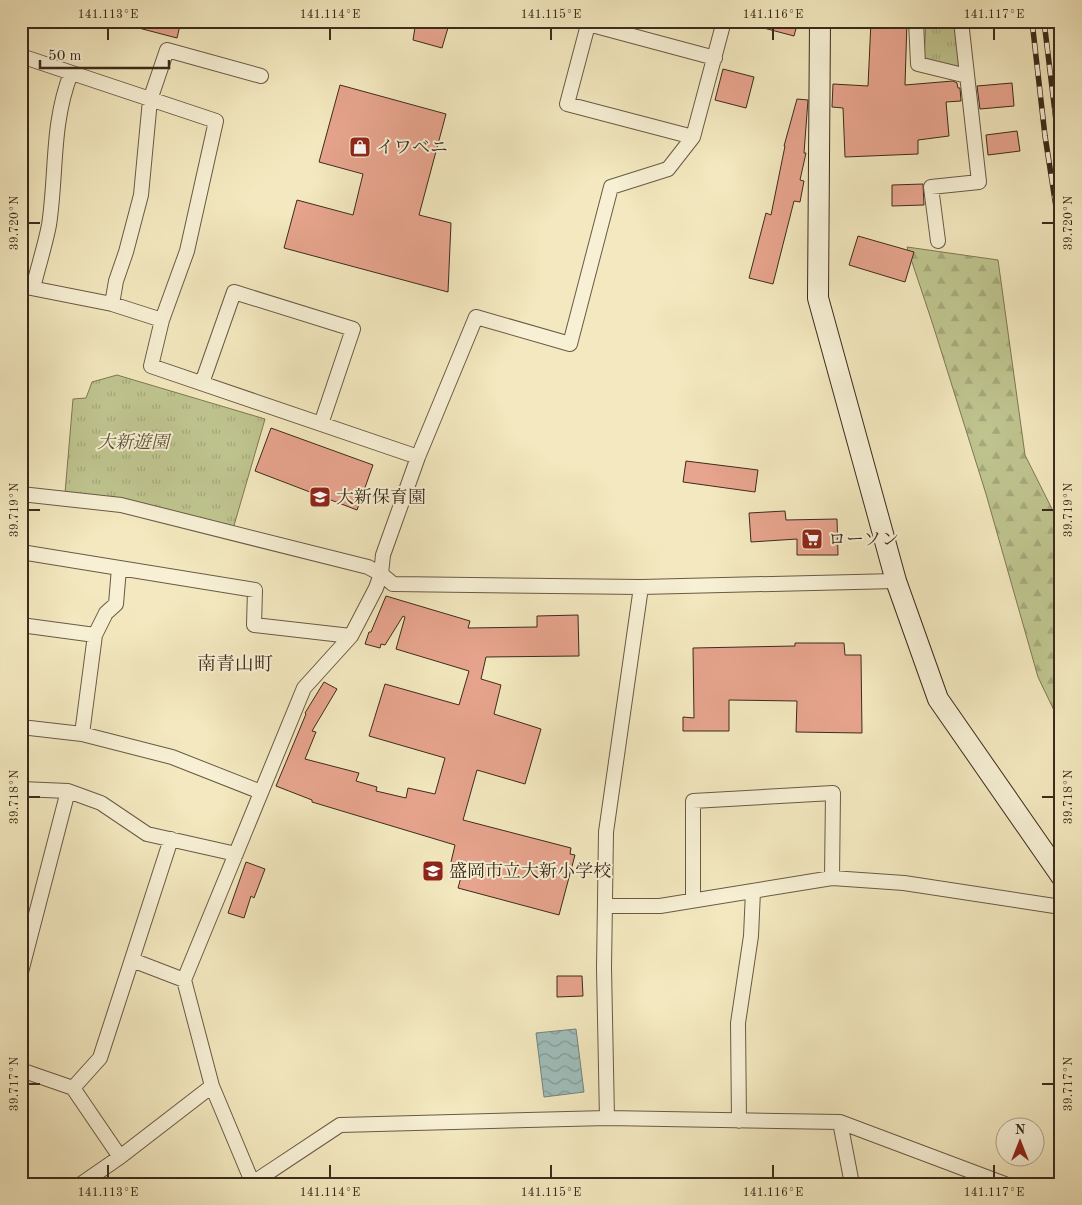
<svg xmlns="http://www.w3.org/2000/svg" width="1082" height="1205" font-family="'Old Standard TT','Noto Serif JP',serif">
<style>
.forest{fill:url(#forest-firs);stroke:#7e7855}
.park{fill:url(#park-tufts);stroke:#7e7855}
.water{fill:url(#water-waves);stroke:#77837b}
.building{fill:#e7a48e;stroke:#3c2b1b}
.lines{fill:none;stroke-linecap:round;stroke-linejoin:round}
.street-casing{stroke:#6a5a44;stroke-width:16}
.secondary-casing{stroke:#3c2b1b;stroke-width:22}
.street{stroke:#f7f0d5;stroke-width:14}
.secondary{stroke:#f7f0d5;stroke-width:20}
.rail-casing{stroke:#3c2b1b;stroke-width:5.5}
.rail{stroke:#f7f0d5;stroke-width:4;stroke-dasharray:11;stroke-linecap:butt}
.ticks{fill:none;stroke:#3c2b1b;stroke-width:2}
.labels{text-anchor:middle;stroke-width:4;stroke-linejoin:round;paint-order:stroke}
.poi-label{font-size:18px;fill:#3c2b1b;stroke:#f7f0d5;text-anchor:start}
.park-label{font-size:18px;font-style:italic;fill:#5d5238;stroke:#f7f0d5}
.neighbourhood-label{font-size:19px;fill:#3c2b1b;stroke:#f7f0d5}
.neatline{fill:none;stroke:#3c2b1b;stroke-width:2}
.ticks-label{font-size:12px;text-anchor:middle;fill:#3c2b1b}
</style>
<defs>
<pattern id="forest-firs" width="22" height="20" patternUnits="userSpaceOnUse" patternTransform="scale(1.25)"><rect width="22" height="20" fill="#bfc58f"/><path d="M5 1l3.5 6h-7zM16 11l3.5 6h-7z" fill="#a5a97b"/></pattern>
<pattern id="park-tufts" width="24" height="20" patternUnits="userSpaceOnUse" patternTransform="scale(1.25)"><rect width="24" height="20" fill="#bfc58f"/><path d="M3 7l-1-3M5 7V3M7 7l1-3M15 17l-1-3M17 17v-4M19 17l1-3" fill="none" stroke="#a5a97b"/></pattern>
<pattern id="water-waves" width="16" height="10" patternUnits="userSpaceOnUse" patternTransform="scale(1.25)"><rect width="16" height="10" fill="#9fbebb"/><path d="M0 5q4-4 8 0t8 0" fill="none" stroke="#839b97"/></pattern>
</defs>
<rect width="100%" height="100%" fill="#f3e8bf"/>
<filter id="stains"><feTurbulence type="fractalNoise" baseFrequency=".004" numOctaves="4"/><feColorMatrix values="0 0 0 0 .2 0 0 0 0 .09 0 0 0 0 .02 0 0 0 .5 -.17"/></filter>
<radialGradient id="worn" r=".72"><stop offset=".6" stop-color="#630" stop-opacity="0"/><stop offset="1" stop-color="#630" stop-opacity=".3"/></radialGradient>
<path class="forest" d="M907,247L998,260L1025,455L1061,527V725L1038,677L986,494L933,325Z"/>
<path class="park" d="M926,21H956L962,67L952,73L934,66L924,58Z
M117,375L265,419L233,529L65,493L73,399L86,398L92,382Z"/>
<path class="water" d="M576,1029L584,1092L544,1097L536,1033Z"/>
<path class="building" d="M132,21H181L177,38L131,26Z
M416,21H450L442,48L413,40Z
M757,21H798L794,36L756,26Z
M871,21H907L905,85L953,81L957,83L958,88H960L961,101L946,102L949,136L918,140V154L845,157L843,108L832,107L833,84L868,86Z
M723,69L754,77L746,108L715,100Z
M1012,83L1014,106L980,109L977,86Z
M340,85L446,114L419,215L451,223L448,292L284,248L297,200L353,215L363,174L319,162Z
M797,99L808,100L804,153H806L800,180L804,181L800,202L794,201L773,284L749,278L766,213L771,215L785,146H784Z
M1017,131L1020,151L988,155L986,135Z
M923,184L924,205L892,206V185Z
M858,236L914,252L905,282L849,265Z
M271,428L373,465L357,510L255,471Z
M686,461L758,470L755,492L683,482Z
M785,511L786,520L837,519L838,555H797V539L751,542L749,513Z
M386,596L470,621L468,628L537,627V616L578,615L579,656L486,657L481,679L501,685L494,714L541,729L525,784L477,770L463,820L571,848L570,854L575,855L559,915L458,888L464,866L451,862L455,845L312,802V800L276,786L306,714L305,713L324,682L337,689L312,731L316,732L305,759L359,773L356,781L377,787L376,791L406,798L408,788L435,794L445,758L369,736L385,684L459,705L469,671L396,649L405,617L403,616L385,645L381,644L380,648L365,644L369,632H371Z
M795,643H844L845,655H861L862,733L796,732L797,701L729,700V731H683V717L694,718L693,648L795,646Z
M246,862L265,869L254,898L251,896L244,918L228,913Z
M557,976H582L583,996L557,997Z"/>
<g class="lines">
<g class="street-casing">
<path id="street" d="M589,21L567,104L693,137
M916,21L918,64L967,76
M588,24L715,58
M21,56L216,121L187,251L162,320L112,304L21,286
M938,241L931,187L979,182L961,21
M33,288C38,267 45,246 49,225C57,172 51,125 71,73
M112,304L116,281L126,252L141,195L150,100L167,50L261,76
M162,320L151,366L418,457
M202,383L234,292L353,329L321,424
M21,494L121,505L368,567L381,574L393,584L641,587L896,581
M21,552L255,590L254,625L351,636
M21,625L95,635
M21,727L82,734L172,757L261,792
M82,734L95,635L106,613L116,604L119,568
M21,789L68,791L101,803L147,834L236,854
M693,900V801L833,793L832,878
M605,906H660L832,878L904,883L1061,907
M132,960L184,980
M21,972L68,791
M21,1070L73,1088L120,1157
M73,1088L100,1058L171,839
M607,1118L604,968L606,832L641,587
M739,1121L738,1023L751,936L753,891
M840,1122L852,1184
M81,1184L120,1157L212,1086
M251,1184L340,1125L607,1118L840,1122L1005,1184
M253,1184L212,1086L184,980L304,688L351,636L376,588L381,574L383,555L418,457L476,317L570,344L611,187L668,169L693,137L724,21"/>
</g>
<g class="secondary-casing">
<path id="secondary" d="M820,21L818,298L896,581L938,699L1061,876"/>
</g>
<use href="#street" class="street"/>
<use href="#secondary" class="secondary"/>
<g class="rail-casing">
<path id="rail" d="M1032,21L1045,136L1061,239
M1044,21L1061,162"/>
</g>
<use href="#rail" class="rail"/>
</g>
<path class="ticks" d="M108,28V40M330,28V40M551,28V40M773,28V40M994,28V40M28,223H40M1042,223H1054M28,510H40M1042,510H1054M28,797H40M1042,797H1054M28,1084H40M1042,1084H1054M108,1165V1178M330,1165V1178M551,1165V1178M773,1165V1178M994,1165V1178"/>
<defs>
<g id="shop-square" transform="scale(1.125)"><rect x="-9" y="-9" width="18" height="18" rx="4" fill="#8f2418" stroke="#f7f0d5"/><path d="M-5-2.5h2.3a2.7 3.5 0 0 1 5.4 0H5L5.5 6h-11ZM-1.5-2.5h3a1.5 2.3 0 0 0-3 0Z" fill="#fff"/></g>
<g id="school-square" transform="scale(1.125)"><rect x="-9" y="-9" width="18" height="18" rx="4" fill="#8f2418" stroke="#f7f0d5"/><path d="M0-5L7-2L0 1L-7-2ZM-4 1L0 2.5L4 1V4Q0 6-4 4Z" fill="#fff"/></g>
<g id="supermarket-square" transform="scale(1.125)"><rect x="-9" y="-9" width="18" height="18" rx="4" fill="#8f2418" stroke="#f7f0d5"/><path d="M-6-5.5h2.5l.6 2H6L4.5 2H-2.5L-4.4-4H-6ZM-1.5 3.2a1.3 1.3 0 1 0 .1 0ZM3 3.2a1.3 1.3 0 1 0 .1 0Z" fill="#fff"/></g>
</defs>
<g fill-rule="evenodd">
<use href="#shop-square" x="360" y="147"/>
<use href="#school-square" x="320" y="497"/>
<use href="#supermarket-square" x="812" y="539"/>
<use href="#school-square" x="433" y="871"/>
</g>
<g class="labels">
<g class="poi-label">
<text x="376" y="153">イワベニ</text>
<text x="336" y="503">大新保育園</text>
<text x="828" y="545">ローソン</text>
<text x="449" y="877">盛岡市立大新小学校</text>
</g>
<g class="park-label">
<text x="133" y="448">大新遊園</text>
</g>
<g class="neighbourhood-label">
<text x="235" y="670">南青山町</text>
</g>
</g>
<rect width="1082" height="1205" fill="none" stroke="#f3e8bf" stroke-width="55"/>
<g transform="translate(1020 1142)"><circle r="24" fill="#f7f0d5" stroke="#aca18b"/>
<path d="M0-4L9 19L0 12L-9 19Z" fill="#8f2418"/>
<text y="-8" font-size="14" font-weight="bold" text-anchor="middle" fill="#3c2b1b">N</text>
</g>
<path d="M40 60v8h129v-8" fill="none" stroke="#3c2b1b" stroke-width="2.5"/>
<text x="48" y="60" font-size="15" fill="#3c2b1b" stroke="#f7f0d5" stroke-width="4" paint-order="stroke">50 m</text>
<rect x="28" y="28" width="1026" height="1150" class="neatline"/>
<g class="ticks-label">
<text x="108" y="18">141.113°E</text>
<text x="330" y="18">141.114°E</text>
<text x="551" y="18">141.115°E</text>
<text x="773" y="18">141.116°E</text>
<text x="994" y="18">141.117°E</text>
<text transform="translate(14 223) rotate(-90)" y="4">39.720°N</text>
<text transform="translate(1068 223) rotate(-90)" y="4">39.720°N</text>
<text transform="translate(14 510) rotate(-90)" y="4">39.719°N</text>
<text transform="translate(1068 510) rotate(-90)" y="4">39.719°N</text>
<text transform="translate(14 797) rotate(-90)" y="4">39.718°N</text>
<text transform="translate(1068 797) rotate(-90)" y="4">39.718°N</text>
<text transform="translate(14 1084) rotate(-90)" y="4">39.717°N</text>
<text transform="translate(1068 1084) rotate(-90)" y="4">39.717°N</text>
<text x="108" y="1196">141.113°E</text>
<text x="330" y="1196">141.114°E</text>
<text x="551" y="1196">141.115°E</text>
<text x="773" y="1196">141.116°E</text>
<text x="994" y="1196">141.117°E</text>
</g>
<rect width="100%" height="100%" filter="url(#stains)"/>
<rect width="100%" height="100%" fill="url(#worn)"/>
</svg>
